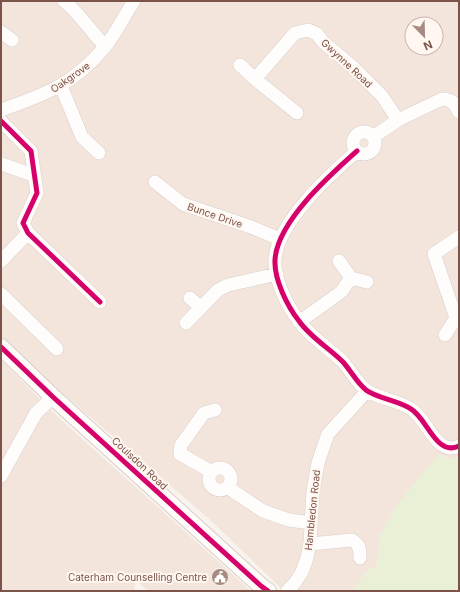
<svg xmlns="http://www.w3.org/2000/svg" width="460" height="592" font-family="Inter,sans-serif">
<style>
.residential{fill:#f3e5db;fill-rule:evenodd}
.green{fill:#e9f0d6}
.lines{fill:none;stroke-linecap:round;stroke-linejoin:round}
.minor-casing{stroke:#d8ceca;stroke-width:14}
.tertiary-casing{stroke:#d8ceca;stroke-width:18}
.minor{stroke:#fefdfc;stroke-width:13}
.tertiary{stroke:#fefdfc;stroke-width:16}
.cycleway-casing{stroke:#fff7f0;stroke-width:8}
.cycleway{stroke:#d6006c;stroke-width:5}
.labels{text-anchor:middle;stroke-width:4;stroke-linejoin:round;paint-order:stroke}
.street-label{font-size:10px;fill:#7b5349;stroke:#fff7f0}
.poi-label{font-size:10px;fill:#7b5349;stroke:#fff7f0;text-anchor:end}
</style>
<rect width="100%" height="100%" fill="#f9f3ed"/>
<path class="residential" d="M1,1H459V457L449,459L444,457L439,454L379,537L381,539L379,545L377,567L368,570L353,591H284L207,517L46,379L1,337ZM412,24H436V48H412Z
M1,360L58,417L251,591H148L136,580L134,591H1Z"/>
<path class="green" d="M439,454C445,459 451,459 459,457V591H353L368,570L377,567L379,545L381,539L379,537L399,502Z"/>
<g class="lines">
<g class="minor-casing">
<path id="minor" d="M64,1C80,14 91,32 105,46
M1,32L12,40
M240,65L255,79L297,113
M255,79L295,33L308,30L317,34L323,42L354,68L382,96L398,120
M61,86L82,137L99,153
M1,110C44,95 74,84 104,48C116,34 124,16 134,1
M1,121L31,151L37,193L23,223L28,233L100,302
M353 143a11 11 0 1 1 22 0a11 11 0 1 1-22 0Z
M373,137L398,120L442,99C452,99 454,103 459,112
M357,151C330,175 277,222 275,260C274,279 287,306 299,321C310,337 329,348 343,362C351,371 357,383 366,390C376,398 400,401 411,409C427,418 436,457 459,446
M1,164L33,175
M155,182L183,204L251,227L280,239
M1,261L28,233
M339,261L351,278L367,282
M1,294L57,349
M190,298L200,307
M299,322L341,292L351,278
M186,323L218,290L228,285L277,274
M445,335L456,318L434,254L459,237
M209 479a11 11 0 1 1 22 0a11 11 0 1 1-22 0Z
M212,472L180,454L181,445L204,413L215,410
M1,476L36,413L53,397
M227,487L263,511L289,520L311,523
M310,544L352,540C360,545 360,550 360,558
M287,591L294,584L302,572L307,558L310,544L313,491L318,463L323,448L328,434L367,391"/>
</g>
<g class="tertiary-casing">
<path id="tertiary" d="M1,347L53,397L261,586L268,591"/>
</g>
<use href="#minor" class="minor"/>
<use href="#tertiary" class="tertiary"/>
<g class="cycleway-casing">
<path id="cycleway" d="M1,121L31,151L37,193L23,223L28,233L100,302
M357,151C330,175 277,222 275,260C274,279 287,306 299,321C310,337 329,348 343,362C351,371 357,383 366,390C376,398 400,401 411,409C427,418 436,457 459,446
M1,347L53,397L261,586L268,591"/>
</g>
<use href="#cycleway" class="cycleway"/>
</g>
<defs>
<g id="civic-disc" transform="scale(0.9)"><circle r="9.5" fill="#a78b82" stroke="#fff7f0"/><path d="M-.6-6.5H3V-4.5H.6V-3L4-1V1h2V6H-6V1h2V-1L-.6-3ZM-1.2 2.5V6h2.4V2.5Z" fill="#fff"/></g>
</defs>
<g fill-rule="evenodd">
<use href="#civic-disc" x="220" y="577"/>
</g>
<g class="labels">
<g class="street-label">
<text transform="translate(347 63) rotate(43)" y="4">Gwynne Road</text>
<text transform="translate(70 77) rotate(-35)" y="4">Oakgrove</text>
<text transform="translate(215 215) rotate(19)" y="4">Bunce Drive</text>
<text transform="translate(140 463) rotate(43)" y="4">Coulsdon Road</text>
<text transform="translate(312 510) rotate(-84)" y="4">Hambledon Road</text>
</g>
<g class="poi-label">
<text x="207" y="581">Caterham Counselling Centre</text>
</g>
</g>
<rect width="460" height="592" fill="none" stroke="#7b5349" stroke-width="4"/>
<g transform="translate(424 36) rotate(157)"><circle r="19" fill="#fff7f0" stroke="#cab5ad"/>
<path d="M0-3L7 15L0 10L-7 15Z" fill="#a78b82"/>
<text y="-6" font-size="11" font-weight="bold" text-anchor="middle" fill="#7b5349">N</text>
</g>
</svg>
